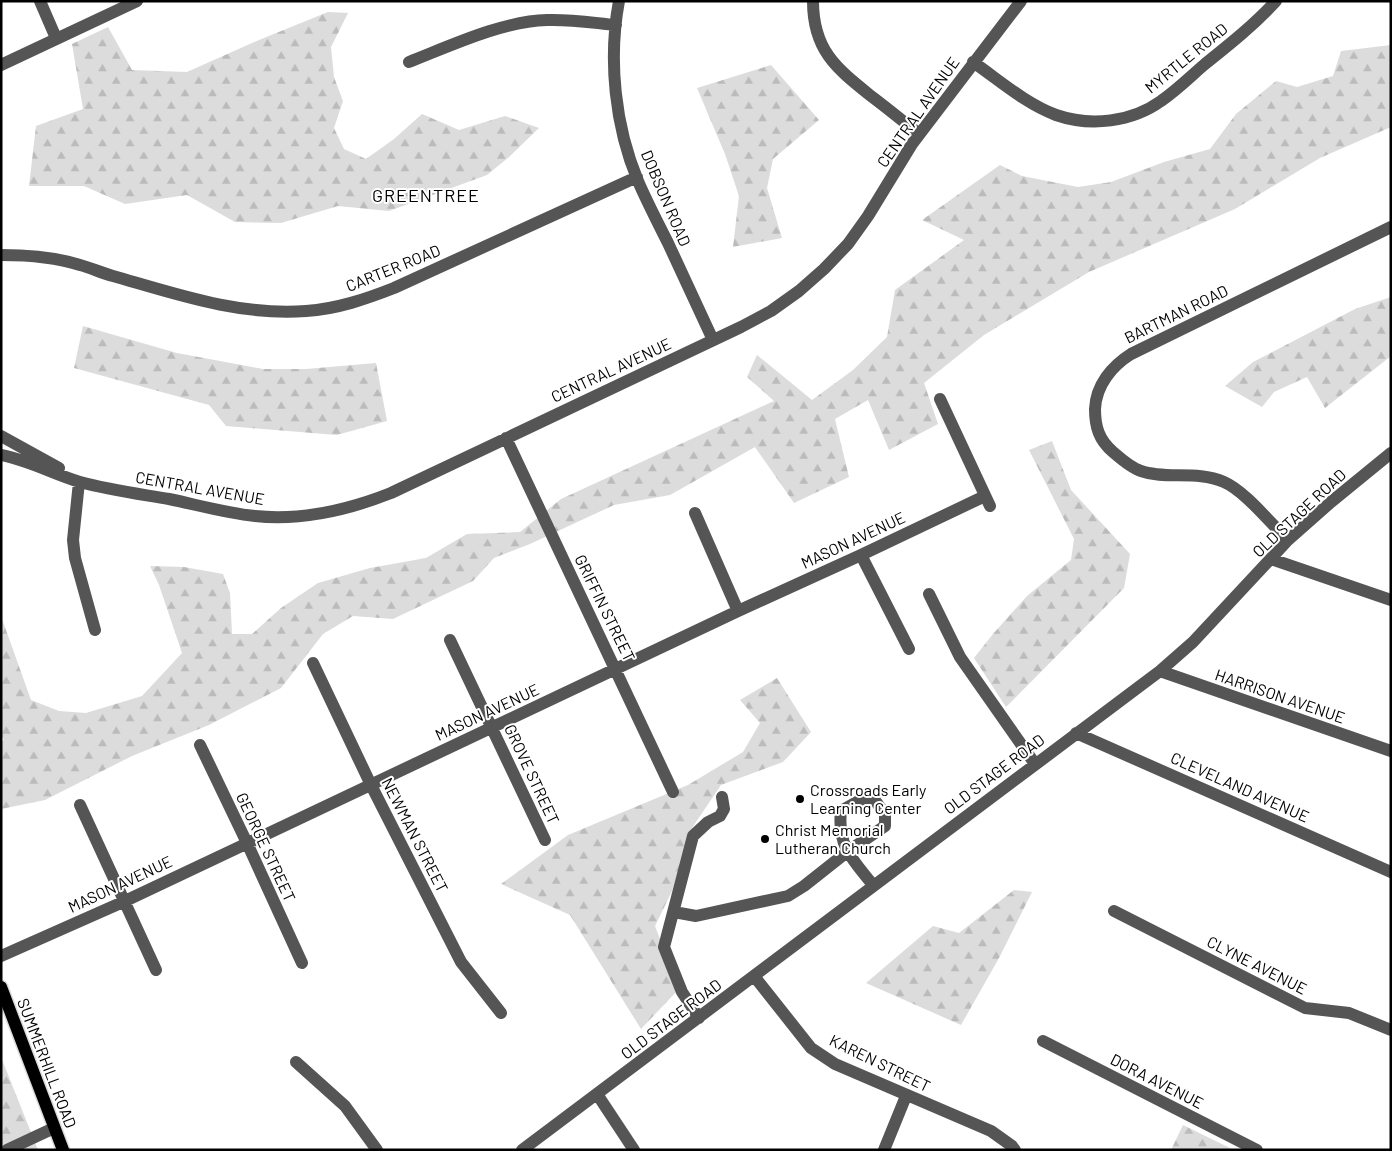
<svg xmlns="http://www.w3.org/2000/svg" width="1392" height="1151" font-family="Barlow,sans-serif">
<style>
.forest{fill:url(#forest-firs)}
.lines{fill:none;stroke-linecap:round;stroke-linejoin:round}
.major-casing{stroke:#dbdbdb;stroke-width:15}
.minor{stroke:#555;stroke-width:12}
.major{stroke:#000;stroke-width:12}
.poi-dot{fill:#000;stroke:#fff;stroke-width:2}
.labels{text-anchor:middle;stroke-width:4;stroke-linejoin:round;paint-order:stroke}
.street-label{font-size:16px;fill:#000;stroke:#fff}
.poi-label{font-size:16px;fill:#000;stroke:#fff;text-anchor:start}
.neighbourhood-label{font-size:18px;letter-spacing:1px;fill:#000;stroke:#fff}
</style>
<defs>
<pattern id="forest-firs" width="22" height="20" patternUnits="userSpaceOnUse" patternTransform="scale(1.25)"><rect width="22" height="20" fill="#dcdcdc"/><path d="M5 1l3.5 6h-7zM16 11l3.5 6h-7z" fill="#bbb"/></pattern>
</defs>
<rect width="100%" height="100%" fill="#fff"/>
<path class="forest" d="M328,12L348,13L331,47L334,77L343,101L334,128L344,149L366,159L394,139L422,114L459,130L505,116L539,128L509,157L487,175L389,211L338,206L281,223L235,222L187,195L125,204L84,186H29L36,126L83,109L72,44L108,27L132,70L187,72L259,40Z
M1391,45V127L1320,158L1235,209L1089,272L984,335L924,383L938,424L889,450L868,400L835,419L849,477L794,503L755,447L670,495L614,505L530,544L494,558L473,581L393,619L353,616L323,634L281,688L209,725L132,756L45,800L1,809V742L4,740L1,735V616L31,700L59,711L86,713L142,696L182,653L159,585L150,566L184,567L223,574L230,593L232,634H252L281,608L318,583L370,568L426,558L467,534L520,532L561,499L774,401L747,377L757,355L812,400L853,370L887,337L895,290L964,240L922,220L1000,165L1022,176L1078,187L1111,182L1164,162L1210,149L1236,114L1276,81L1297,87L1333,76L1341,51Z
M771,65L819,120L773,159L767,188L782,238L733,247L739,196L725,154L697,88Z
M1391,297V356L1325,408L1307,377L1274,392L1262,407L1225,386L1253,362L1355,309Z
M83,326L177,353L263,369H306L376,363L387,421L337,435L226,426L209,405L74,368Z
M1052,441L1071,490L1130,554L1124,588L1006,707L974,658L993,634L1027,596L1071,560L1074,539L1029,450Z
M777,678L811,732L783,762L721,785L692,828L672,891L655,926L679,989L641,1029L570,915L501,884L568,835L688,785L743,752L760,723L740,700Z
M1014,890L1032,892L999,958L961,1025L866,983L933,926L959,933Z
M1,1057L38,1150H1Z
M1183,1125L1234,1150H1171Z"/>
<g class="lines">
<g class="major-casing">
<path id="major" d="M1,987L63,1150"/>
</g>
<path class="minor" d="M40,1L56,38
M619,1C608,60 615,126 638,181C647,202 658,223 668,243C683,276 698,308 713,340
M813,1C813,50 836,68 871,96C887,108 903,121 919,134
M409,62C450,46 503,21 547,20C570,19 594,23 616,25
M973,62C999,80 1026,104 1056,115C1091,127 1132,122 1161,101C1177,90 1191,76 1205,64C1230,44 1255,24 1276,1
M1,65L137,1
M1,255C28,255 55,257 80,265C91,268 102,273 113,276C176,294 239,316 306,311C337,309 366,299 394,288L637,177
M940,399L990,506
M1,436L59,468
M506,438L673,792
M1,455C29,460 53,474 80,482C109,490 140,494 169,499C198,505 226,513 255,516C302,521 348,510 391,493L741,327L771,311L799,291L824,269L848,244L868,216L912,144L1021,1
M79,482L73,540L75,558L95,630
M695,513L738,611
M1288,540C1271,524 1245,491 1224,482C1196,470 1166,480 1141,471C1131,468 1121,459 1113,452C1099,440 1095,427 1095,409C1096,385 1112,366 1131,354L1391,227
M861,555L909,649
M1271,559L1391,600
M929,594L960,657L1035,764
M450,640L545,840
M313,663L371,785L461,962L501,1013
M1160,671L1391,751
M1076,733L1391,872
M200,745L247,843L302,963
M80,805L156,970
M1114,911L1305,1008L1349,1013L1391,1030
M674,912L696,916L788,896L804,886L847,852L885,826V814L874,799L864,798L841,811C837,846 853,860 873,885
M1,956L123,902L738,611L861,555L985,496
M754,976L811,1048L835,1064L991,1131L1012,1146L1015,1150
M699,1018L682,992L664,947L693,836L708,822L720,816L724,809L722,797
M1043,1041L1257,1150
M296,1062L345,1106L377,1150
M597,1094L634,1150
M7,1150L54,1128
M522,1150L1160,671L1193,642L1288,540L1331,502L1391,453
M884,1150L906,1096"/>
<use href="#major" class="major"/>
</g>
<g class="poi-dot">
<circle cx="800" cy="799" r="5"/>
<circle cx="765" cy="839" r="5"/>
</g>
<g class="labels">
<g class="street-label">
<text transform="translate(1186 58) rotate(-39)" y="6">MYRTLE ROAD</text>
<text transform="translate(918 112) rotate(-55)" y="6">CENTRAL AVENUE</text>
<text transform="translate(666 198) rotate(67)" y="6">DOBSON ROAD</text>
<text transform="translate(393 268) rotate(-22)" y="6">CARTER ROAD</text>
<text transform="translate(1176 314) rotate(-26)" y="6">BARTMAN ROAD</text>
<text transform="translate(611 370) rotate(-25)" y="6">CENTRAL AVENUE</text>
<text transform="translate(200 488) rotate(10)" y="6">CENTRAL AVENUE</text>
<text transform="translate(1299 513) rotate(-43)" y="6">OLD STAGE ROAD</text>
<text transform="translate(853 540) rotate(-25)" y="6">MASON AVENUE</text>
<text transform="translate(605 608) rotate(64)" y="6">GRIFFIN STREET</text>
<text transform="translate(1280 696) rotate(19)" y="6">HARRISON AVENUE</text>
<text transform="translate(487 712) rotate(-25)" y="6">MASON AVENUE</text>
<text transform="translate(532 774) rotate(65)" y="6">GROVE STREET</text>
<text transform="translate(994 774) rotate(-37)" y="6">OLD STAGE ROAD</text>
<text transform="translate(1240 787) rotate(24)" y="6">CLEVELAND AVENUE</text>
<text transform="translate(415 835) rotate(63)" y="6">NEWMAN STREET</text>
<text transform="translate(266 847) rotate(65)" y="6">GEORGE STREET</text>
<text transform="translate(120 884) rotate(-25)" y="6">MASON AVENUE</text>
<text transform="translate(1257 965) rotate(27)" y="6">CLYNE AVENUE</text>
<text transform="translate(671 1019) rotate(-37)" y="6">OLD STAGE ROAD</text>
<text transform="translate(47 1063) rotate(69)" y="6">SUMMERHILL ROAD</text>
<text transform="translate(880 1063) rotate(26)" y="6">KAREN STREET</text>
<text transform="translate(1157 1081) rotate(27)" y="6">DORA AVENUE</text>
</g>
<g class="poi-label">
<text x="810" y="796">Crossroads Early<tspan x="810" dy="18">Learning Center</tspan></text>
<text x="775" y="836">Christ Memorial<tspan x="775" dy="18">Lutheran Church</tspan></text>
</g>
<g class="neighbourhood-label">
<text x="426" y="202">GREENTREE</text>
</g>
</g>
<rect width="1392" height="1151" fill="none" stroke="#000000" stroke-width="5"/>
</svg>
